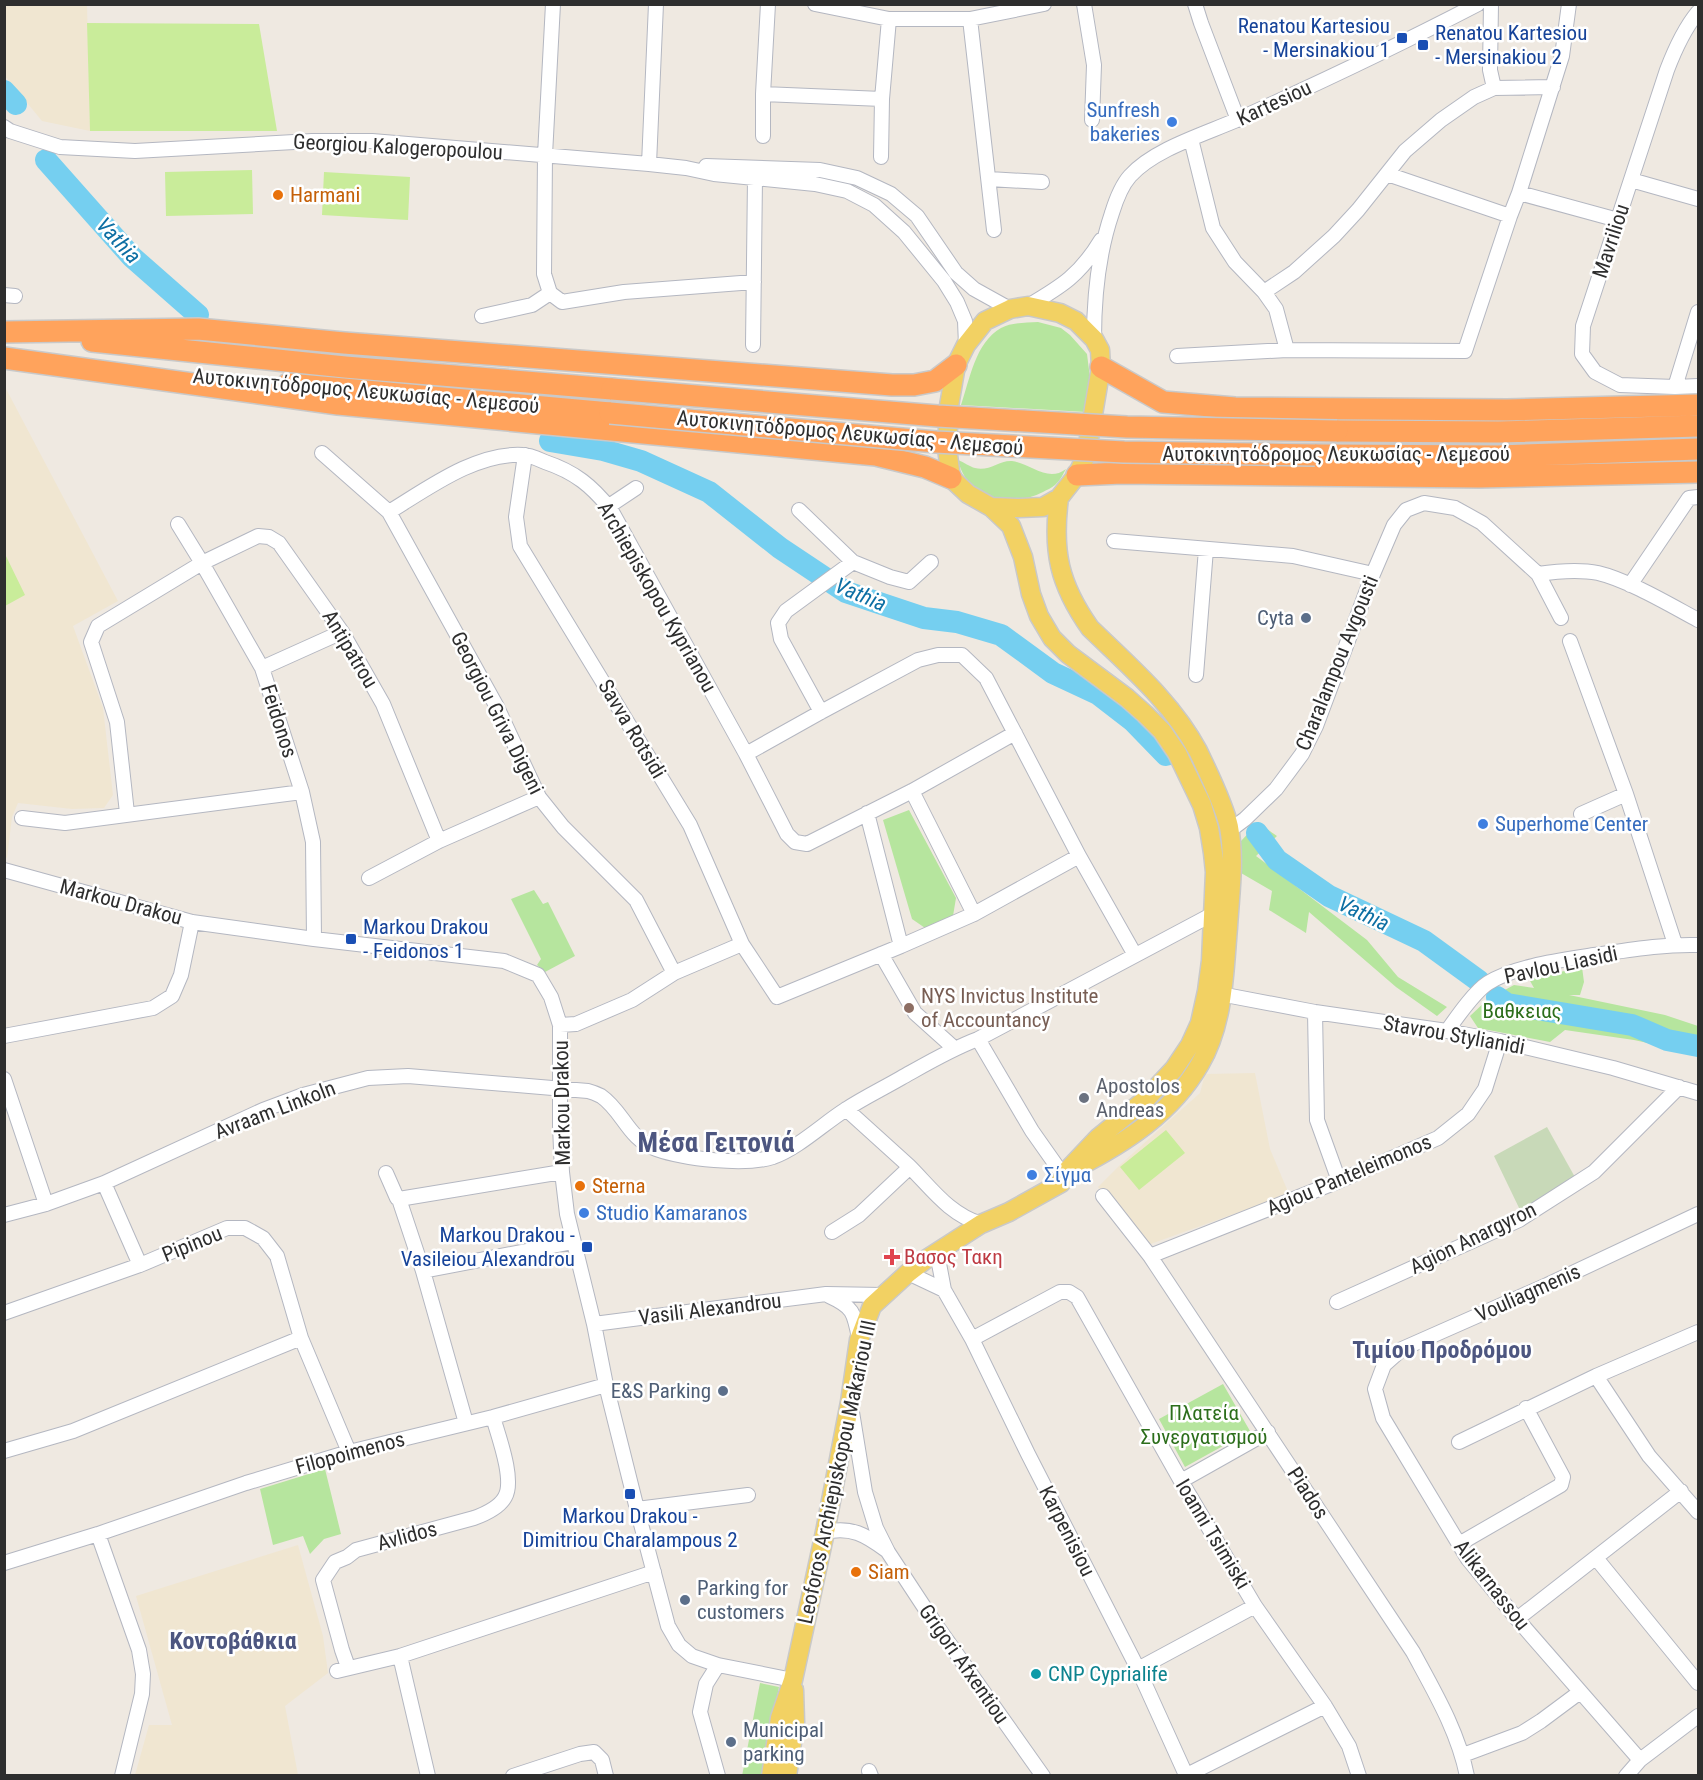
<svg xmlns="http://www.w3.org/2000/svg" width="1703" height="1780" font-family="'Roboto Condensed',sans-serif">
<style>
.education{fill:#f0e6d1}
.green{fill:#b6e59e}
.cemetery{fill:#c8d9b8}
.pitch{fill:#c9ec9a}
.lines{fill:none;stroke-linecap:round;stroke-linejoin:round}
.river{stroke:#75cff0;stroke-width:22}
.minor-casing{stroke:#b4b7c1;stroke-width:16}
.major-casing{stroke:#c9c9c9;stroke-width:21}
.highway-casing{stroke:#c9c9c9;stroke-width:24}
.minor{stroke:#fff;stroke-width:14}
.major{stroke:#f2d163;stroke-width:18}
.highway{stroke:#ffa35c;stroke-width:21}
.highway-bridge-casing{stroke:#c9c9c9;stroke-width:24;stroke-linecap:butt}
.highway-bridge{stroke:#ffa35c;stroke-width:21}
.transit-dot{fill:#1a4fb4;stroke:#fff;stroke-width:2}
.shop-dot{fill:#3f7fe0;stroke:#fff;stroke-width:2}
.food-dot{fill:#e8710a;stroke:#fff;stroke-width:2}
.service-dot{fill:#5c6f8a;stroke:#fff;stroke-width:2}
.education-dot{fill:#8d6e63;stroke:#fff;stroke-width:2}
.worship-dot{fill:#6b7280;stroke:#fff;stroke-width:2}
.health-dot{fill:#e0444e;stroke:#fff;stroke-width:2}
.culture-dot{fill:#0f9aa8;stroke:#fff;stroke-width:2}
.labels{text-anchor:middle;stroke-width:5;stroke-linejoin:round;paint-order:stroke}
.transit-label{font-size:21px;fill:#164399;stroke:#fff;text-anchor:end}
.street-label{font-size:21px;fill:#2e2e2e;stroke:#fff}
.shop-label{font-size:21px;fill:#366cbe;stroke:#fff;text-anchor:start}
.food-label{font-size:21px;fill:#c56008;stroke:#fff;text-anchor:start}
.service-label{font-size:21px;fill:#4e5e75;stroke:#fff;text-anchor:end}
.education-label{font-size:21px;fill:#785e54;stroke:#fff;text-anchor:start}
.park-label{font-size:21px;fill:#2c6e1b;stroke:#fff}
.worship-label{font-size:21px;fill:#5b616d;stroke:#fff;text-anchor:start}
.health-label{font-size:21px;fill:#be3a42;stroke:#fff;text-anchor:start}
.culture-label{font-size:21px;fill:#0d838f;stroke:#fff;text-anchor:start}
.water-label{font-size:22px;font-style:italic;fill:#0d6fa3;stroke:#fff}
.quarter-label{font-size:24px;font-weight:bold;fill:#4d5680;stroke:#fff}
.district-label{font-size:27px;font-weight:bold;fill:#4d5680;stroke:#fff}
</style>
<rect width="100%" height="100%" fill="#efe9e1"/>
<path class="education" d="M4,5H87L90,131L42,121L5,76Z
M4,385L118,601L73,626L103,708L113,795L104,808L72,809L18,803L12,817L7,858L4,856Z
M1255,1073L1270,1149L1289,1194L1145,1246L1098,1187L1122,1163L1200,1093L1205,1074Z
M298,1545L323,1636L328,1673L285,1706L298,1775H135L149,1725H172L136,1596Z"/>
<path class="green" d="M1038,322L1061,328L1070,335L1087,354L1092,394L1086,412L961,405C970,379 975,343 1001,328C1012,322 1026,323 1038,322Z
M958,460C964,462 970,467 975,468C989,472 999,460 1012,461C1031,464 1048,483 1066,469C1063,474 1060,481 1055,485C1052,488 1046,490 1043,492C1010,509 967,499 958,460Z
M909,810L956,898L953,916L928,930L912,919L883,820Z
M1258,823L1277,836L1256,856L1367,940L1398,977L1447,1007L1437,1016L1396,987L1309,912L1306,933L1269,910L1272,891L1241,873V841Z
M534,890L543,904L548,902L575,956L545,972L537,965L541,959L511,899Z
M1582,967L1584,982L1580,995H1569L1665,1015L1698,1026V1054L1634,1040L1565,1030L1550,1042L1478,1028L1470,1016L1488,999L1514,985L1534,988L1529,979Z
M1223,1384L1250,1431L1185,1467L1159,1419Z
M325,1469L341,1534L324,1539L310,1554L303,1536L273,1545L260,1489Z
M760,1683L779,1687L762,1775L742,1776Z"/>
<path class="cemetery" d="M1547,1127L1576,1179L1521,1212L1494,1156Z"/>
<path class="pitch" d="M87,23L259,24L277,131H90Z
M252,170L253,214L166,216L165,172Z
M324,172L410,177L408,220L322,215Z
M5,554L25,595L5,606H4Z
M1166,1130L1185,1153L1139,1190L1120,1167Z"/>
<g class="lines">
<path class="river" d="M4,91L16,104
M46,160L132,257L198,315
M550,441L603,450L641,461L709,492L780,548L846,592L924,618L957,622L1001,635L1053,673L1098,694L1133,721L1166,755
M1257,833L1277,860L1329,896L1424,941L1479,981
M1497,997L1507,1004L1632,1025L1667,1040L1698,1046"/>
<g class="minor-casing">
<path id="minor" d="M553,4L545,155L544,274L550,293L562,302L624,292L754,282
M815,4L889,19H970L1044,4
M1084,4L1094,65L1092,120
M1195,4L1201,23L1238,120
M1491,4L1490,70L1494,88
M1698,12C1684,29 1675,49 1667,70L1583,326L1582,354L1595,372L1620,385L1675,387L1698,386
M970,19L994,230
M763,94L882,99
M4,127L10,131L60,147L135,151L312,141H372L649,164L686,168L714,174L815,184L847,191L874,205L904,232L944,281L957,302L965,321L966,345
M763,136V94L768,4
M1191,139L1213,228L1235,262L1264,292L1276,309L1287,350
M881,157L882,99L889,19
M649,164L656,4
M706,166L820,170L857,178L891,194L917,216L956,273L974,289L1010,309
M1387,174L1510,216
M989,179L1042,182
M1631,180L1698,199
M1519,193L1618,220
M1264,292L1294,272L1334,236L1358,210L1405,151L1441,120L1474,97L1494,88L1553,87
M4,295L15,296
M1028,306C1062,286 1080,275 1101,240
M482,316L532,305L550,293
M1094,339C1094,295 1098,254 1112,213C1116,200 1121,186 1130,176C1154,149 1205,134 1239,119C1319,83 1399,45 1478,4
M753,345L755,178
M1177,356L1287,350L1465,351L1510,216L1519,193L1562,56L1569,4
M1675,387L1698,312
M322,453L389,512L497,707L539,797L563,827L636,900L674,973
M525,455L516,517L520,546L690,825L742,944L777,997L901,946L974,914L1079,856
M609,506L636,488
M799,510L853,562L890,577L909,582L931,562
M389,512C427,489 476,452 523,455C530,455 538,459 545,462C575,472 592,486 611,510L746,754L787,834L795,842L807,844L912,791L1015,733
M178,524L202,563L262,668L302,792L313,842L314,939
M1114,541L1293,556L1373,574
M1538,574C1558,571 1578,569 1598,573C1628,580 1670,605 1698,620
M1630,585L1689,498L1698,497
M1570,641L1626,794L1675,944
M262,668L342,632
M1196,675L1206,549
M821,712L781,639L778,623L786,611L853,562
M746,754L821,712L918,660L938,655H962L986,678L1079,856L1135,955
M912,791L974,914
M127,813L117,722L91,642L98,626L202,563L258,536L269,537L279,543L342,632L383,704L439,841
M867,813L901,946
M1581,814L1626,794
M22,818L65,823L302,792
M1229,831L1245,819L1276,789L1302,754L1316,726L1373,574L1394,525L1406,510L1424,503L1455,508L1482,523L1538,574L1561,618
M4,870L192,922L314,939L504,961L538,975L551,997L560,1025V1126L562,1172L567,1214L594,1324L606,1385L637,1509L668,1626L679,1645L692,1656L718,1665L793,1680
M369,878L439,841L539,797
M881,954L915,1013L954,1048
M1215,993L1315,1012L1447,1031L1500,1041L1613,1068L1698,1093
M1315,1012L1317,1120L1339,1181
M560,1025L576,1024L632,1000L674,973L742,944
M1447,1031C1457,1017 1474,992 1488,983C1514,966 1563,960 1594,955C1629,950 1663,944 1698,945
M4,1036L153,1008L172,996L181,975L192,922
M978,1039L1032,1131L1063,1175
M4,1079L46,1204
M846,1109C867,1128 888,1147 909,1166C932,1189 949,1214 981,1224
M386,1173L397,1198L399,1199L423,1271L466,1423
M104,1183L140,1265
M1103,1196L1150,1256L1413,1652C1434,1691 1458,1731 1467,1776
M399,1199L562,1172
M4,1215L46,1204L104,1183L263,1110L303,1095L368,1078L408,1076L588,1091C592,1092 597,1094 601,1096C623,1111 628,1139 656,1149C684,1159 745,1166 773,1157C798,1148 823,1124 845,1110C863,1098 882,1089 901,1078C926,1064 951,1049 978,1039L1213,914
M832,1232L859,1215L910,1167
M937,1253L944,1290L972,1339L1028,1454L1138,1669L1186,1775
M1150,1256L1339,1181L1438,1138L1468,1114L1485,1089L1500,1041
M423,1271L573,1242
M908,1273L944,1290
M829,1296C853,1307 854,1312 859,1338
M1337,1302L1519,1220L1594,1172L1679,1087
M4,1313L140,1265L227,1228H245L263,1238L277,1256L301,1338L349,1452
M594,1324L826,1294L882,1295
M972,1339L1060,1292H1069L1077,1297L1181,1481L1255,1606L1325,1706L1349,1746L1359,1776
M1596,1376L1649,1456L1698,1512
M852,1412L865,1492L876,1528L888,1552L934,1622L1043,1776
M1459,1442L1596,1376L1698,1332
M4,1451L73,1431L301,1338
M1181,1481L1268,1432
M637,1509L748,1495
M825,1532C851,1526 866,1535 886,1550
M98,1534L139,1650L143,1674L142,1694L122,1776
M1459,1544L1561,1485L1563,1477L1526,1408
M1596,1558L1698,1683
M4,1563L98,1534L246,1483L349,1452L493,1417L606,1385
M1517,1619L1681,1491
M400,1656L428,1776
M348,1667L342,1650L323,1580L335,1562L347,1557L356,1550L474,1518C485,1514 499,1508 505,1497C515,1480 498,1435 493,1417
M1138,1669L1255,1606
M337,1671L400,1656L654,1572
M1463,1755L1522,1733L1541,1721L1580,1692
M1640,1760L1517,1619L1468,1559L1383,1418L1375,1389L1384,1365L1402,1349L1547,1285L1698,1214
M869,1771L871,1776
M513,1776L580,1754L594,1752L602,1760L606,1776
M718,1776L700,1712L706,1684L718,1665
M1185,1776L1325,1706
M1626,1776L1640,1760L1698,1716"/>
</g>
<g class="major-casing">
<path id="major" d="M1028,306L1060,313L1076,321L1094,339L1100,350L1101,367L1086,456L1077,475L1059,498L1043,507L1019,508L991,507L968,494L951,478L947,448L949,406L956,365L966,345L985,321L1010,309Z
M1059,498C1052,551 1059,584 1090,628C1129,666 1172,702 1198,751C1208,772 1224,804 1229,827C1235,860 1230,894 1228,927C1224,973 1224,1023 1200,1064C1172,1113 1125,1143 1076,1168
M771,1776L780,1718L793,1680L825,1532L850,1402L859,1340L872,1306L908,1273L925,1260L981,1224L1009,1212L1061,1183L1063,1175L1098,1138L1146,1099L1174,1069L1190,1045L1200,1023L1207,991L1211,961L1215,872L1213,853L1209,828L1202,805L1177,753L1162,731L1145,714L1127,698L1068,654L1052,638L1039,616L1031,594L1023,557L1011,526L991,507
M787,1776L795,1722L794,1690"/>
</g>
<g class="highway-casing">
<path id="highway" d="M4,332L198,329L344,343L892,385H914L935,381L956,365
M92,341L345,367L612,389
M4,358L338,404L876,455L925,467L951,478
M1101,367L1163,402L1235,408L1507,410L1698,405
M288,384L610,413
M1337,431L1499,432L1698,426
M1315,455L1499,456L1698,449
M1077,475L1122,473L1479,477L1698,472"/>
</g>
<use href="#minor" class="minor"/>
<use href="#major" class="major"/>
<use href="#highway" class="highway"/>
<g class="highway-bridge-casing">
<path id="highway-bridge" d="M612,389L938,416L1127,427L1337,431
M610,413L936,442L1124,452L1315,455"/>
</g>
<use href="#highway-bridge" class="highway-bridge"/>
</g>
<g class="transit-dot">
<rect x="1396" y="32" width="12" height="12" rx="3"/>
<rect x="1417" y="39" width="12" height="12" rx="3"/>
<rect x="345" y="933" width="12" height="12" rx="3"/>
<rect x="581" y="1241" width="12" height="12" rx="3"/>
<rect x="624" y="1488" width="12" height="12" rx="3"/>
</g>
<g class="shop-dot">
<circle cx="1172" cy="122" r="6"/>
<circle cx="1483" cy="824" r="6"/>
<circle cx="1032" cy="1175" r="6"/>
<circle cx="584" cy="1213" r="6"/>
</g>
<g class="food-dot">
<circle cx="278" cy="195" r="6"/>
<circle cx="580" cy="1186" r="6"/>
<circle cx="856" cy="1572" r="6"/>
</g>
<g class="service-dot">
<circle cx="1306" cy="618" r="6"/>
<circle cx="723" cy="1391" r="6"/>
<circle cx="685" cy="1600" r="6"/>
<circle cx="731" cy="1742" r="6"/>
</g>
<circle class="education-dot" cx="909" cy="1008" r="6"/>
<circle class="worship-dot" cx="1084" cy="1098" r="6"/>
<path class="health-dot" d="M889 1248h6v6h6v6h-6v6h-6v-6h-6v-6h6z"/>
<circle class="culture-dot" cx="1036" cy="1674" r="6"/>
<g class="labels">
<g class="transit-label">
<text x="1390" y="33">Renatou Kartesiou<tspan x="1390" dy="24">- Mersinakiou 1</tspan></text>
<text x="1435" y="40" text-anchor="start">Renatou Kartesiou<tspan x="1435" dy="24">- Mersinakiou 2</tspan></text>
<text x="363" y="934" text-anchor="start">Markou Drakou<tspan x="363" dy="24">- Feidonos 1</tspan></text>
<text x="575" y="1242">Markou Drakou -<tspan x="575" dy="24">Vasileiou Alexandrou</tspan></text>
<text x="630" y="1523" text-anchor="middle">Markou Drakou -<tspan x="630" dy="24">Dimitriou Charalampous 2</tspan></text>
</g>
<g class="street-label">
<text transform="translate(1274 103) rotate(-25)" y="7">Kartesiou</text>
<text transform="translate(398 147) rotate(3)" y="7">Georgiou Kalogeropoulou</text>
<text transform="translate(1611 241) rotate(-72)" y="7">Mavriliou</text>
<text transform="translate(366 391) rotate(5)" y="7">Αυτοκινητόδρομος Λευκωσίας - Λεμεσού</text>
<text transform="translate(850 433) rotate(5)" y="7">Αυτοκινητόδρομος Λευκωσίας - Λεμεσού</text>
<text x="1336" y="461">Αυτοκινητόδρομος Λευκωσίας - Λεμεσού</text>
<text transform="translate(657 597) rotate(60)" y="7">Archiepiskopou Kyprianou</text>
<text transform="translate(350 649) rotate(59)" y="7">Antipatrou</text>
<text transform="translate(1337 663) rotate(-68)" y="7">Charalampou Avgousti</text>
<text transform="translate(497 713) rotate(63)" y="7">Georgiou Griva Digeni</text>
<text transform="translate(279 721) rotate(72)" y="7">Feidonos</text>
<text transform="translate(632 729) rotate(59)" y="7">Savva Rotsidi</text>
<text transform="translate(121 902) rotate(15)" y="7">Markou Drakou</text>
<text transform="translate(1561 965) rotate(-12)" y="7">Pavlou Liasidi</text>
<text transform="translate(1454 1035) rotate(10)" y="7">Stavrou Stylianidi</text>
<text transform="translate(562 1103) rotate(-91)" y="7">Markou Drakou</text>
<text transform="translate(275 1110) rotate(-21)" y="7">Avraam Linkoln</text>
<text transform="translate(1349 1175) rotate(-23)" y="7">Agiou Panteleimonos</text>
<text transform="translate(1473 1238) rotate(-26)" y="7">Agion Anargyron</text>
<text transform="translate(192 1244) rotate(-22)" y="7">Pipinou</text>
<text transform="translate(1528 1293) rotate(-24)" y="7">Vouliagmenis</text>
<text transform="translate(710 1309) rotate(-7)" y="7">Vasili Alexandrou</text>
<text transform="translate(350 1453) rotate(-15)" y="7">Filopoimenos</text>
<text transform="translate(837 1472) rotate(-78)" y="7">Leoforos Archiepiskopou Makariou III</text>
<text transform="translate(1308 1493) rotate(57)" y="7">Piados</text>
<text transform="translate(1067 1531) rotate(63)" y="7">Karpenisiou</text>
<text transform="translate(1213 1534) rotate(59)" y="7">Ioanni Tsimiski</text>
<text transform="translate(407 1536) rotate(-15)" y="7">Avlidos</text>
<text transform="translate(1492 1585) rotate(52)" y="7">Alikarnassou</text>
<text transform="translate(964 1664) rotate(55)" y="7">Grigori Afxentiou</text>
</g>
<g class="shop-label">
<text x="1160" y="117" text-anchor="end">Sunfresh<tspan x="1160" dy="24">bakeries</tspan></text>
<text x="1495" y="831">Superhome Center</text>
<text x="1044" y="1182">Σίγμα</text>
<text x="596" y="1220">Studio Kamaranos</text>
</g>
<g class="food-label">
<text x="290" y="202">Harmani</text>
<text x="592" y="1193">Sterna</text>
<text x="868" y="1579">Siam</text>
</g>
<g class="service-label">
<text x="1294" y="625">Cyta</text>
<text x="711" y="1398">E&amp;S Parking</text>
<text x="697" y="1595" text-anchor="start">Parking for<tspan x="697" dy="24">customers</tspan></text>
<text x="743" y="1737" text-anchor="start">Municipal<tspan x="743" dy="24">parking</tspan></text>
</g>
<g class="education-label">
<text x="921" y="1003">NYS Invictus Institute<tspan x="921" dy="24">of Accountancy</tspan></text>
</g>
<g class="park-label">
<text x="1522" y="1018">Βαθκειας</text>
<text x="1204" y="1420">Πλατεία<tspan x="1204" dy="24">Συνεργατισμού</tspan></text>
</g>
<g class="worship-label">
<text x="1096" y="1093">Apostolos<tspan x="1096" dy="24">Andreas</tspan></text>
</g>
<g class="health-label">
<text x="904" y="1264">Βασος Τακη</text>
</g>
<g class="culture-label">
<text x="1048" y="1681">CNP Cyprialife</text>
</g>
<g class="water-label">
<text transform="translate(119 240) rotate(47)" y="8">Vathia</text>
<text transform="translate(861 594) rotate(23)" y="8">Vathia</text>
<text transform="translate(1364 913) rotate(25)" y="8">Vathia</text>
</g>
<g class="quarter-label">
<text x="1442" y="1358">Τιμίου Προδρόμου</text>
<text x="233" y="1649">Κοντοβάθκια</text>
</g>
<g class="district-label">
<text x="716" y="1152">Μέσα Γειτονιά</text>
</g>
</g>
<rect width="1703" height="1780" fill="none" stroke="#2e2e2e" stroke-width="12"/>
</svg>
